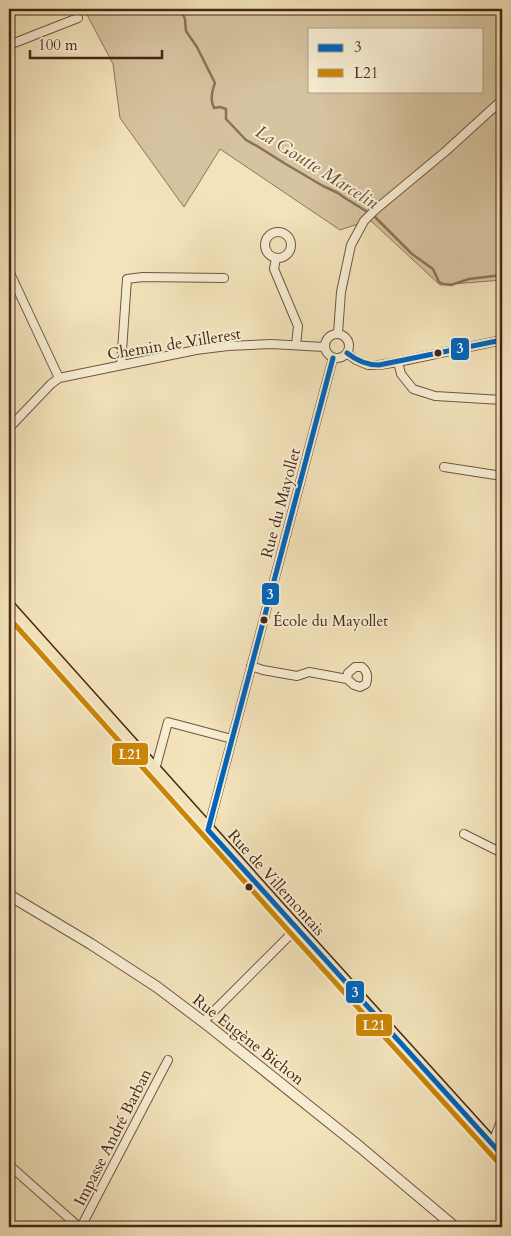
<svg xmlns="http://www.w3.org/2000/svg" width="511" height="1236" font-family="Cardo,serif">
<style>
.green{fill:#d6c39f;stroke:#8e745a;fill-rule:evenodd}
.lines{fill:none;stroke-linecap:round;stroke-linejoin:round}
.stream{stroke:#8b7157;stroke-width:2.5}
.minor-casing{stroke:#72553e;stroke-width:10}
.tertiary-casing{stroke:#72553e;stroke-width:12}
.primary-casing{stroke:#472615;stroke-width:15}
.minor{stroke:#f7edd3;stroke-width:8}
.tertiary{stroke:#f7edd3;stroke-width:10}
.primary{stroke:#f3e3bb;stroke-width:12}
.bus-1-casing{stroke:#f7edd3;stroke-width:9}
.bus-2-casing{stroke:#f7edd3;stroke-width:9}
.bus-1{stroke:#0065bd;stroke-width:5}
.bus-2{stroke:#cb8605;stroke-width:5}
.bus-dot{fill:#472615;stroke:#f7edd3;stroke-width:2}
.labels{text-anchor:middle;stroke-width:4;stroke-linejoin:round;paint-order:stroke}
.bus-label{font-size:15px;fill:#472615;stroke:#f7edd3;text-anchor:start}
.street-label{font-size:16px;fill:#472615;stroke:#f7edd3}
.water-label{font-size:18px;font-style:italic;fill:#694c36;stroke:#f7edd3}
.line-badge{stroke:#f7edd3;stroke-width:2}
.badge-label{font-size:14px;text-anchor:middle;font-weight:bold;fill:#fff}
</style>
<rect width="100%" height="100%" fill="#f3e3bb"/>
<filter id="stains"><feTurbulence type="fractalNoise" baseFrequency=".004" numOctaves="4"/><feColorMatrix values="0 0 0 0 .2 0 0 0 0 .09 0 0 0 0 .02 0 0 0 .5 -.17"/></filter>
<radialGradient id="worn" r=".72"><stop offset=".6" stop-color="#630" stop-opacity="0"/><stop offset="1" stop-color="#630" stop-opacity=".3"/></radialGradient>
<path class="green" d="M84,9H502V280L440,285L370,220L340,230L220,149L184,207L120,118L113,64ZM310,29H482V91H310Z"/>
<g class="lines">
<path class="stream" d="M180,9L185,19L186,31L197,47L215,83C212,91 210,101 214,108L220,107L226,109V119L246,140L257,146L284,163L323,186L338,193L345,198L374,216L412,254L433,269L439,282L443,284L451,285L469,279L502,275"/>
<g class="minor-casing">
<path id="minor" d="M9,45L78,18
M265 245a13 13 0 1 1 26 0a13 13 0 1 1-26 0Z
M276,258L274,269L298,326L296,345
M9,271L59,378
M338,333L341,292L351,245L364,221L375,210L446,151L502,100
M325 346a12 12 0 1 1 24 0a12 12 0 1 1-24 0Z
M347,353L356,360L368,365H379L398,362L502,340
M398,362L401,374L413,389L435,396L502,400
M121,365L127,279L143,277L224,278
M9,428L51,384L59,378L196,350L228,346L271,344L324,347
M444,467L502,476
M251,666L263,670L297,676L309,672L347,679L354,685L360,687L366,684C368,677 368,672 362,667H355L348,673L347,679
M155,770L168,722L232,739
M208,830L333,358
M464,834L502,853
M203,1022L296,929
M492,1144L502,1119
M9,1165L79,1227
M81,1227L168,1060"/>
</g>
<g class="tertiary-casing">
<path id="tertiary" d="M9,895L91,944L157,987L210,1027L360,1147L455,1227"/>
</g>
<g class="primary-casing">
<path id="primary" d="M9,607L300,932L502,1155"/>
</g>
<use href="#minor" class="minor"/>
<use href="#tertiary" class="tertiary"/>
<use href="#primary" class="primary"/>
<g class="bus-1-casing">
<path id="bus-1" d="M347,353C357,361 366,365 379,365L502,340
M208,830L333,358
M208,830L502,1155"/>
</g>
<g class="bus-2-casing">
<path id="bus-2" d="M9,618L294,937L496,1160"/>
</g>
<use href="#bus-1" class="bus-1"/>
<use href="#bus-2" class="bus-2"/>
</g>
<g class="bus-dot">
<circle cx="438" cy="353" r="4.5"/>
<circle cx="264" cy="620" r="4.5"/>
<circle cx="249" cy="887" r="4.5"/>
</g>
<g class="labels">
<g class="bus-label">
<text x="273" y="626">École du Mayollet</text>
</g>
<g class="street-label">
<text transform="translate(174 343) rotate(-9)" y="6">Chemin de Villerest</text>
<text transform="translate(280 503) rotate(-75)" y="6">Rue du Mayollet</text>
<text transform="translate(277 882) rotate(48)" y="6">Rue de Villemontais</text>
<text transform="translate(249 1039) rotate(38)" y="6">Rue Eugène Bichon</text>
<text transform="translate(112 1137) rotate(-63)" y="6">Impasse André Barban</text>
</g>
<g class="water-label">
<text transform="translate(317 167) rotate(32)" y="6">La Goutte Marcelin</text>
</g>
</g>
<g class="line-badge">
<rect x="450" y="337" width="20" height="24" rx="5" fill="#0065bd"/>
<rect x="261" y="582" width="19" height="24" rx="5" fill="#0065bd"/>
<rect x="111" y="742" width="38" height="24" rx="5" fill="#cb8605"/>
<rect x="345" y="980" width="20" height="24" rx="5" fill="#0065bd"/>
<rect x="355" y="1013" width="38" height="24" rx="5" fill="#cb8605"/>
</g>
<g class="badge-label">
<text x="460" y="353">3</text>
<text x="270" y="599">3</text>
<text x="130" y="759">L21</text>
<text x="355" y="997">3</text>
<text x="374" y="1030">L21</text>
</g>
<rect width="511" height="1236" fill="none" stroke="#f3e3bb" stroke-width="30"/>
<rect x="10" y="10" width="491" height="1216" fill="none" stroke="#472615" stroke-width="2.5"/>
<rect x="15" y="15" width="481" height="1206" fill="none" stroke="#472615"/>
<rect x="308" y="28" width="175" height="65" fill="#f7edd3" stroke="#b19d87"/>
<rect x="318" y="44" width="25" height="8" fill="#0065bd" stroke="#b19d87"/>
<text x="354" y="52" font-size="15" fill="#472615">3</text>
<rect x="318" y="69" width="25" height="8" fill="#cb8605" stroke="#b19d87"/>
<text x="354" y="78" font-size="15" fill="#472615">L21</text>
<path d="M30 50v8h132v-8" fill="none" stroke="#472615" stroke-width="2.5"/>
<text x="38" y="50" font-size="15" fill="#472615" stroke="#f7edd3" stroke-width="4" paint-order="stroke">100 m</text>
<rect width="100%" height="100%" filter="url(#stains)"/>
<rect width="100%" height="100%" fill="url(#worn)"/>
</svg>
